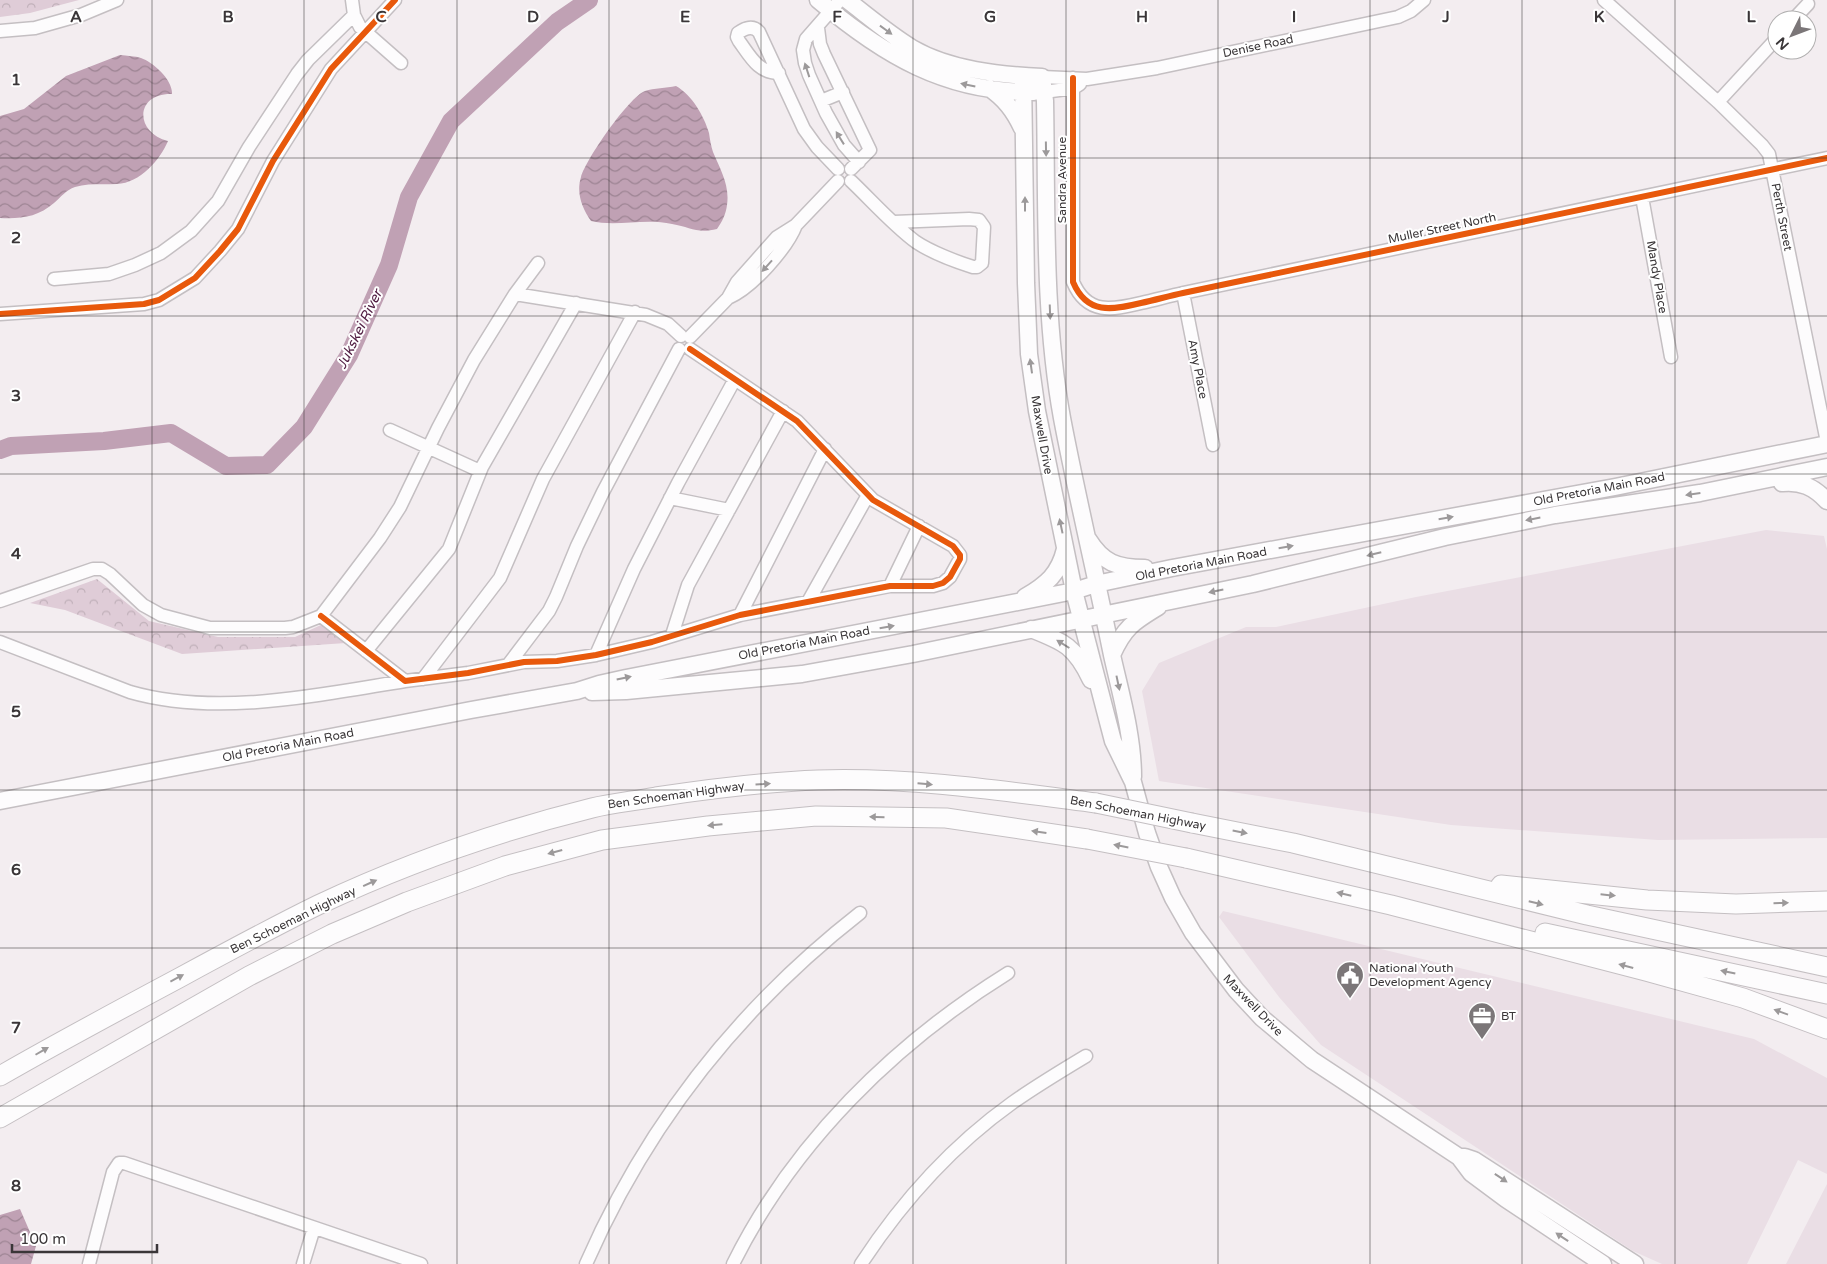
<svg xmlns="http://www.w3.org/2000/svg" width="1827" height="1264" font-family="'Varela Round',sans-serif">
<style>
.built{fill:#eadee5}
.park{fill:url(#park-crowns)}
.water{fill:url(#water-waves)}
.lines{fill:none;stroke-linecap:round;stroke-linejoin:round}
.river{stroke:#c0a1b4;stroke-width:18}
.minor-casing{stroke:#c4bfc2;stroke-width:15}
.major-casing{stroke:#c4bfc2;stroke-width:19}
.highway-casing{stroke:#c4bfc2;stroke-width:21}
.minor{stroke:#fdfcfd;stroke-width:12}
.major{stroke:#fdfcfd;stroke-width:16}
.highway{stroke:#fdfcfd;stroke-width:19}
.highway-bridge-casing{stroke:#c4bfc2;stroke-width:21;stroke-linecap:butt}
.highway-bridge{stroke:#fdfcfd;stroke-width:19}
.cycleway-casing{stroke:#fff;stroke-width:9}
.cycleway{stroke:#e8590c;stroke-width:6}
.oneway{fill:#9c999a}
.grid{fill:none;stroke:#3a3638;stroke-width:1;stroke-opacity:0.55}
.labels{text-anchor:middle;stroke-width:4;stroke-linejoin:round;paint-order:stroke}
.street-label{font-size:12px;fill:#3a3638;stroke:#fff}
.poi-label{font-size:12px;fill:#3a3638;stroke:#fff;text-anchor:start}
.water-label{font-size:14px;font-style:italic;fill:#511e42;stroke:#fff}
.grid-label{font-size:16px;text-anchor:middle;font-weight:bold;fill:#3a3638;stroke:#fff;stroke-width:4;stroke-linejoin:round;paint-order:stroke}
</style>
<defs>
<pattern id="park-crowns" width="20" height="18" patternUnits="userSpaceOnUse" patternTransform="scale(1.25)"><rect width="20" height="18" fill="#dfccd7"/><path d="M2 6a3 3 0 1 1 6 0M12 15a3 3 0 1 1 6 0" fill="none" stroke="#c0b0b9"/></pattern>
<pattern id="water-waves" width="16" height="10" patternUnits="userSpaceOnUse" patternTransform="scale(1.25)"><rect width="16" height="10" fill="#c0a1b4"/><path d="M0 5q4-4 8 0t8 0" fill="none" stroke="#9d8493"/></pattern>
</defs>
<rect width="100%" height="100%" fill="#f3edf0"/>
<path class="built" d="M1766,530L1824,536L1827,549V838L1658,840L1451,825L1159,781L1142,691L1159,663L1246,627H1276L1416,597Z
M1223,911L1754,1039L1827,1078V1174L1798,1160L1747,1264H1662L1633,1251L1321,1045L1279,997L1219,917Z
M1827,1184V1264H1786Z"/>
<path class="park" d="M0,0H79L30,13L0,17Z
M97,579L149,621L218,637H295L323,624L346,643L182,654L65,610L30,603Z"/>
<path class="water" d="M120,55C127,56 135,56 141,58C153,62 173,80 172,94C135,93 134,132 168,141C160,160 140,183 117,184C103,185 88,183 75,187C66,190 61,197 54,203C38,217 21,219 0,218V116L24,109L66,76Z
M676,86C692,95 704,116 709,133C710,140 711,146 713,152C720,169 730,185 727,205C726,214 722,222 717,229C697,234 690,227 672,224C645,218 616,227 591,221C582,208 576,193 581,177C586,159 629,97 645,91C654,88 666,88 676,86Z
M20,1209L36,1246L31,1264H0V1215Z"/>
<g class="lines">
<path class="river" d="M0,450L11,446L104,441L171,433L226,466L267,465L304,427L349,355L389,265L409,197L451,121L557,22L589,0"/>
<g class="minor-casing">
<path id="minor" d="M352,0L354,15L360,27L401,63
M840,0L806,39L803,50L805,63L809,75L826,113L844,145L859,162
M1604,0L1718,102L1762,145L1769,154L1827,442
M1793,20L1808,4
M818,28L820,44L824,54L870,150L851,169
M0,31L35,28L81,15L117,0
M779,73C758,73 750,56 739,41L737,37L738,33C745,28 753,25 759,32L804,129L817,147L838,169
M1042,77L1087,79L1157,68L1398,17L1411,11L1424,0
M1073,78V282C1087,315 1112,310 1141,303C1155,300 1169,296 1183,293L1827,158
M1044,92L1074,88L1080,84
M821,101L843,92
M1718,102L1777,38
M851,181C872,201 893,225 916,242C931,252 957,262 973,267H977L982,263L984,227L979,220L969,219L894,222
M1642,197L1671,357
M54,279L109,274L135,265L161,253L191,231L218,201L249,147L297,74L308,60L354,15
M1183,293L1213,445
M515,294L646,315L668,324L681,336
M728,298C752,288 787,248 796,225
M0,314L144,304L159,300L195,278L220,251L238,229L273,161L331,69L395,0
M690,337L728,298L737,282L777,237L796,225L838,181
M390,430L480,471
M670,498L729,510
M890,586L919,526
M0,601L93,569H102L110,574L143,605L161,615L210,628H285L293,627L321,616L380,538L400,507L438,428L474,360L515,294L538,263
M808,602L868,495
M740,615L825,449
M321,616L405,681L468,673L524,662L557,661L596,655L652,642L740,615L890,586H933L943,583L950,577L960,559V555L953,546L873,500L797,421L690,349
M672,635L688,585L783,411
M0,642L130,692C217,717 318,695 405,681
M366,651L449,549L482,467L576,303
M596,655L634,569L678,483L735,379
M508,665L549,611L556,597L577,546L603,492L679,349
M423,679L500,578L543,479L635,312
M89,1264L113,1172L119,1163H124L421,1264
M303,1264L314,1228
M586,1264C647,1124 741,1006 860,913
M733,1264C793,1143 894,1044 1008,973
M861,1264C901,1203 952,1146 1012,1103C1036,1086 1061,1071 1086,1056"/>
</g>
<g class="major-casing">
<path id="major" d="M818,0C883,55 946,93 1034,92
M847,0C868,16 889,34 912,48C950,70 1000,75 1042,77L1045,101C1047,206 1043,314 1062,418C1077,497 1096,575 1112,655C1121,695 1133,736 1133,777
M1023,76L1026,283L1029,354L1037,411L1074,591L1108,722L1113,741L1133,782L1147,833L1159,867L1173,898L1193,933L1236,990L1262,1018L1312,1060L1459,1157L1471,1173L1506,1199L1603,1264
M989,88C1005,99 1014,111 1022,128
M1782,483C1801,481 1814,487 1827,501
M1088,539C1103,563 1117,568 1145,568
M1025,597C1047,584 1059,574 1065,549
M1031,629C1064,642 1075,646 1091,680
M1112,655C1124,628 1133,622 1158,607
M592,692L626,691L802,674L913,654L1253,584L1445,537L1555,515L1700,493L1827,467
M0,801L471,710L577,691L599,684L626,678L1074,591L1096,584L1172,568L1615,487L1827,444
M1459,1157H1465L1474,1160L1635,1264"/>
</g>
<g class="highway-casing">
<path id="highway" d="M1192,823L1293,843L1587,915L1827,967
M1186,858L1391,905L1646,971L1743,998L1827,1029
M1501,885L1647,900L1736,904L1827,901
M1545,933L1827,994
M0,1076C59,1042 119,1010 179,978C225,953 271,928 318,905C405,864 499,831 592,808C613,803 635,801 656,797C709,789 763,782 818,780C911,777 1004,791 1096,803
M0,1118L249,976L332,934L407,902L505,866L602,840L708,826L816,816L946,818L1087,839"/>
</g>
<use href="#minor" class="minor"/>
<use href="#major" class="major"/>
<use href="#highway" class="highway"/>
<g class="highway-bridge-casing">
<path id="highway-bridge" d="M1096,803L1192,823
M1087,839L1186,858"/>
</g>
<use href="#highway-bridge" class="highway-bridge"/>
<g class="cycleway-casing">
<path id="cycleway" d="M1073,78V282C1087,315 1112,310 1141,303C1155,300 1169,296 1183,293L1827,158
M0,314L144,304L159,300L195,278L220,251L238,229L273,161L331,69L395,0
M321,616L405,681L468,673L524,662L557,661L596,655L652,642L740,615L890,586H933L943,583L950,577L960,559V555L953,546L873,500L797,421L690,349"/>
</g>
<use href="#cycleway" class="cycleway"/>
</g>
<defs><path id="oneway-solid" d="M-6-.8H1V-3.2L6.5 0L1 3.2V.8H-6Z" transform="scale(1.25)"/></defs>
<g class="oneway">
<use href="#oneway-solid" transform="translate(886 30) rotate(36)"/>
<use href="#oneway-solid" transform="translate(807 70) rotate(-108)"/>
<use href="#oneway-solid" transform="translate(968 85) rotate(-168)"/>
<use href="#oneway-solid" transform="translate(840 138) rotate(-122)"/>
<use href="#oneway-solid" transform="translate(1046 149) rotate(89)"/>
<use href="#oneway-solid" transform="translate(1025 204) rotate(-90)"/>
<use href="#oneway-solid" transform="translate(767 266) rotate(132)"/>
<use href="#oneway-solid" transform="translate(1050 312) rotate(88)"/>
<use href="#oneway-solid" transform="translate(1031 366) rotate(-98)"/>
<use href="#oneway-solid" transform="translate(1693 494) rotate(172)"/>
<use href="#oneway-solid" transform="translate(1446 518) rotate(-10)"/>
<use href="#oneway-solid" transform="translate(1533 519) rotate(169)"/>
<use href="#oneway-solid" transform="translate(1061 526) rotate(-102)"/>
<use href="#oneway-solid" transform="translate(1286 547) rotate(-10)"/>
<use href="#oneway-solid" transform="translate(1374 554) rotate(166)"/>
<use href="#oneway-solid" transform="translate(1216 591) rotate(168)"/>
<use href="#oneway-solid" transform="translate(887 627) rotate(-10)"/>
<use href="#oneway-solid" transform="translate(1063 644) rotate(-148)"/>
<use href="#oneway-solid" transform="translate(624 678) rotate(-12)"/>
<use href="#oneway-solid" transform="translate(1118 683) rotate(78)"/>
<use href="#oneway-solid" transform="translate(763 784) rotate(-4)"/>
<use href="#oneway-solid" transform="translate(925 784) rotate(5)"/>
<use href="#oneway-solid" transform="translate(877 817) rotate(-179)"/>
<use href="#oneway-solid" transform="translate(715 825) rotate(175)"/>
<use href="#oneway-solid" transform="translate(1039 832) rotate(-172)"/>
<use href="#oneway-solid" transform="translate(1240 832) rotate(11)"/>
<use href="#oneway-solid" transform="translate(1121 846) rotate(-169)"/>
<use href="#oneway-solid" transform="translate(555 852) rotate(165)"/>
<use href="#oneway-solid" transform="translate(370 883) rotate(-24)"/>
<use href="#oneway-solid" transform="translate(1344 894) rotate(-167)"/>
<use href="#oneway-solid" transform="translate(1608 895) rotate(6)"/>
<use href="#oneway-solid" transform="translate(1536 903) rotate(14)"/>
<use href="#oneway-solid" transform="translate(1781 903) rotate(-1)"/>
<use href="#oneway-solid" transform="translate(1626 966) rotate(-165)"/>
<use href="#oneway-solid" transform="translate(1728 972) rotate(-168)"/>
<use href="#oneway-solid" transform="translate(177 978) rotate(-28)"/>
<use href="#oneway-solid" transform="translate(1781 1012) rotate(-160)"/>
<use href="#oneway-solid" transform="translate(42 1051) rotate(-30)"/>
<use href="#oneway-solid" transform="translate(1501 1178) rotate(34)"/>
<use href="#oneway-solid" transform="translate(1562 1237) rotate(-146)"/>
</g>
<path class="grid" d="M152,0V1264M304,0V1264M457,0V1264M609,0V1264M761,0V1264M913,0V1264M1066,0V1264M1218,0V1264M1370,0V1264M1522,0V1264M1675,0V1264M0,158H1827M0,316H1827M0,474H1827M0,632H1827M0,790H1827M0,948H1827M0,1106H1827"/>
<defs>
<g id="civic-pin" transform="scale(1.4375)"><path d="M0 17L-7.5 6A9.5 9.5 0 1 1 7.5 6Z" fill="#7b7678" stroke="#fff"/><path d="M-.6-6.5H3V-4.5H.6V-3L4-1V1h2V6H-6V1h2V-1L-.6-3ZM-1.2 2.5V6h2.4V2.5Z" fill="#fff"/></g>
<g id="office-pin" transform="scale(1.4375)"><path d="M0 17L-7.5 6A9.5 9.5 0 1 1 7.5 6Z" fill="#7b7678" stroke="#fff"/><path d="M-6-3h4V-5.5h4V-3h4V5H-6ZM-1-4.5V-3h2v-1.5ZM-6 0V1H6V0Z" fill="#fff"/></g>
</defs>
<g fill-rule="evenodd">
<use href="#civic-pin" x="1350" y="975"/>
<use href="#office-pin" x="1482" y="1016"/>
</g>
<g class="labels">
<g class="street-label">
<text transform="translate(1258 46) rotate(-12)" y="4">Denise Road</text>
<text transform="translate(1062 180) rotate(-90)" y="4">Sandra Avenue</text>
<text transform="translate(1782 217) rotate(79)" y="4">Perth Street</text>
<text transform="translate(1442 228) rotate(-12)" y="4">Muller Street North</text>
<text transform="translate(1657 277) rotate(80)" y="4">Mandy Place</text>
<text transform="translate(1198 369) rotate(79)" y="4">Amy Place</text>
<text transform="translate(1042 435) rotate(80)" y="4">Maxwell Drive</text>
<text transform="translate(1599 489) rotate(-11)" y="4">Old Pretoria Main Road</text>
<text transform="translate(1201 564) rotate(-11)" y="4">Old Pretoria Main Road</text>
<text transform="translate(804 643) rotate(-11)" y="4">Old Pretoria Main Road</text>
<text transform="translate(288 745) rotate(-11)" y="4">Old Pretoria Main Road</text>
<text transform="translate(676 795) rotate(-8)" y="4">Ben Schoeman Highway</text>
<text transform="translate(1138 813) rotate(11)" y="4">Ben Schoeman Highway</text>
<text transform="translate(293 920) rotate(-26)" y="4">Ben Schoeman Highway</text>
<text transform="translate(1253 1005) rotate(46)" y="4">Maxwell Drive</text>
</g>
<g class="poi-label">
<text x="1369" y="972">National Youth<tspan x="1369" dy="14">Development Agency</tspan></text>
<text x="1501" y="1020">BT</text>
</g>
<g class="water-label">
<text transform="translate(359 329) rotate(-64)" y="5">Jukskei River</text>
</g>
</g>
<g class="grid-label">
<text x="76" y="22">A</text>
<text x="228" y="22">B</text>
<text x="381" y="22">C</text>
<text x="533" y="22">D</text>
<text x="685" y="22">E</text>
<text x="837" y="22">F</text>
<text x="990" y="22">G</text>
<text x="1142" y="22">H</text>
<text x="1294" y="22">I</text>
<text x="1446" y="22">J</text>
<text x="1599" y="22">K</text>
<text x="1751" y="22">L</text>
<text x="16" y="85">1</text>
<text x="16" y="243">2</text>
<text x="16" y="401">3</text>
<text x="16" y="559">4</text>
<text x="16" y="717">5</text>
<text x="16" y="875">6</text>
<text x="16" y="1033">7</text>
<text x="16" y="1191">8</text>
</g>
<g transform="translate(1792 35) rotate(228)"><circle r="24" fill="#ffffff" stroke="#b0afaf"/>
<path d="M0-4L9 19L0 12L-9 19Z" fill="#7b7678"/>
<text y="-8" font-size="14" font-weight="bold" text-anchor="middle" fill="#3a3638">N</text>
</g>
<path d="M12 1244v8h145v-8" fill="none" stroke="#3a3638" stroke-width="2.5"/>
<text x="20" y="1244" font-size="15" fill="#3a3638" stroke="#ffffff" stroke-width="4" paint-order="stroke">100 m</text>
</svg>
